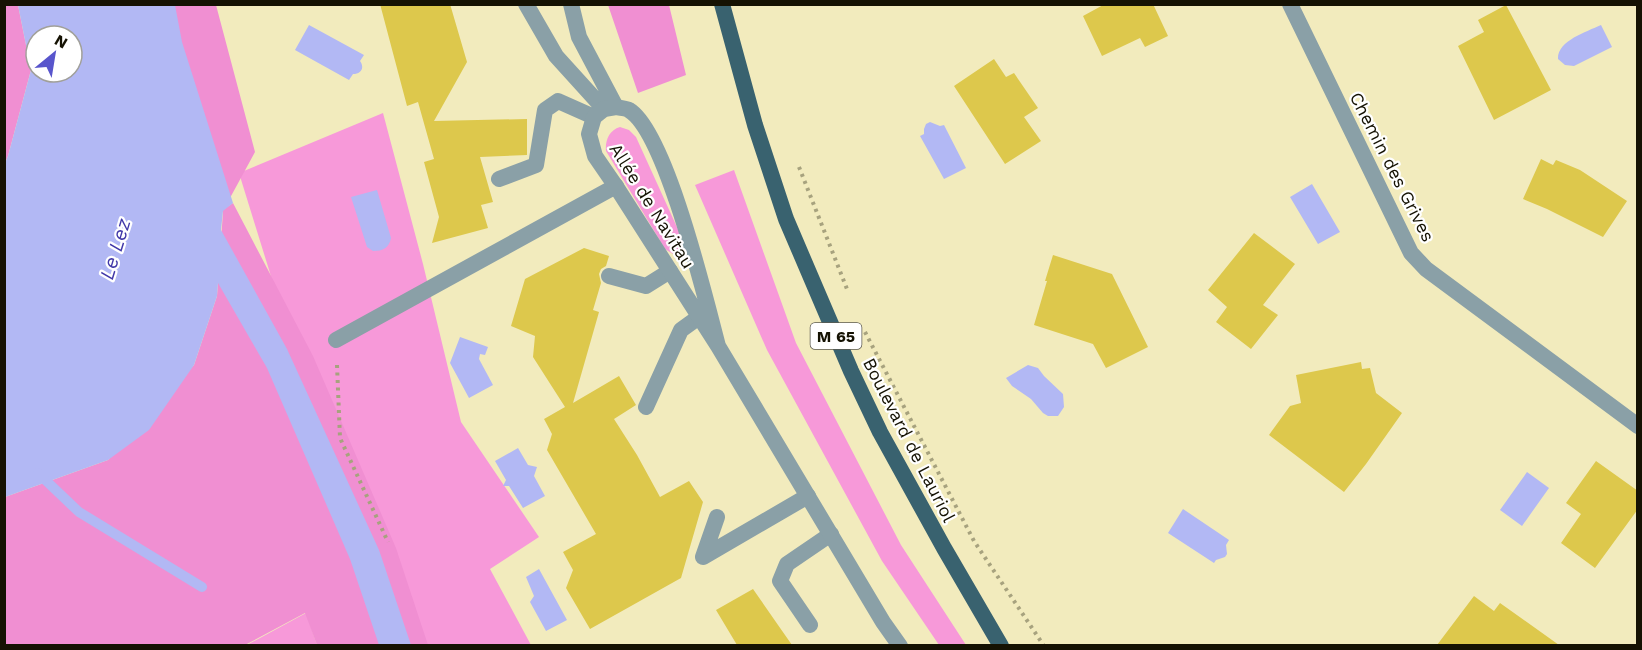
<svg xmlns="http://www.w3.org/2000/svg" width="1642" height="650" font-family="'Work Sans',sans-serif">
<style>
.green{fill:#f799d9}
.forest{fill:#f08fd2}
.water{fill:#b2b8f4;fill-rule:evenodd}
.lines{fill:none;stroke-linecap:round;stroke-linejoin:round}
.stream{stroke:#b2b8f4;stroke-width:10}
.building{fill:#ddc84c}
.path{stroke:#a7a27e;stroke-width:4;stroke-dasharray:3 4.5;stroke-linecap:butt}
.service{stroke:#8aa0a7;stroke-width:16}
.minor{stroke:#8aa0a7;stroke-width:16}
.primary{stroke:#39626f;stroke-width:16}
.labels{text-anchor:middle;stroke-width:4.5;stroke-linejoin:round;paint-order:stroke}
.shield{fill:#fff;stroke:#5b594f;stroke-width:1.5}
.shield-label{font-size:16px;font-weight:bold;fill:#151203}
.street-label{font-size:18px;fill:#151203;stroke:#fff}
.water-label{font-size:20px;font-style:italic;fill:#4138a8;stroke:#fff}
</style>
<rect width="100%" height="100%" fill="#f2ebbd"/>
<path class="green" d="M383,113L423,264L461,422L539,537L490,569L531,645H412L296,357L239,173Z
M620,127L629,130L636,137L681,236L682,248L676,254H673L665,249L606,151C605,141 609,130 620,127Z
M734,170L796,343L901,545L966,645H939L882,561L767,350L695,185Z
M306,613L317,645L245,646Z"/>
<path class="forest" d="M5,5H18L31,70L8,156L5,163Z
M143,5H216L255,152L224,209L233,203L313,356L396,548L428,645H317L305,613L245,645L5,646V497L108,460L194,365L217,296L223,212Z
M608,5H669L686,75L638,93Z"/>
<path class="water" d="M18,5H175L182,42L233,203L223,211L221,230L287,349L379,550L411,645H379L350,559L267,368L218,283L217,296L194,365L149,430L108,460L5,497V163L8,156L31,70ZM36,36H72V72H36Z
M309,25L364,55L360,61C365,68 361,74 353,74L349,80L295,50Z
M1601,25L1612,47L1574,66L1565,65L1558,59C1557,41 1586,32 1601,25Z
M930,122L940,126L944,125L966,168L944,179L920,136L924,134V129L926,124Z
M1312,184L1340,232L1318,244L1290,197Z
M377,190L391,238C389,248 383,251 373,251L367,247L351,197Z
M460,337L488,347L485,355L480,354L479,359L493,385L469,398L450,363Z
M1028,365L1038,368L1044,376L1063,394L1064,407L1058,416H1048L1043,413L1031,399L1012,386L1006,378Z
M518,448L528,465L537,467L534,476L545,496L523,508L509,486H503L506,480L495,461Z
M1527,472L1549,488L1522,526L1500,510Z
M1183,509L1229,540L1226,545L1227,554L1225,557L1216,560L1214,563L1168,533Z
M539,569L567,620L546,631L530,602L534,596L526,577Z"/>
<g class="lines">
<path class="stream" d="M38,473L79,512L202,587"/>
</g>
<path class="building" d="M380,4H450L467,62L434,121L527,119V155L480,157L493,202L481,205L488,228L432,243L439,217L424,162L434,159L418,102L407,106Z
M1105,4H1153L1168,36L1145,47L1140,38L1102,56L1083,16Z
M1506,5L1551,90L1494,120L1458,46L1484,32L1478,20Z
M994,59L1006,77L1014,73L1038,108L1024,117L1041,141L1005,164L954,86Z
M1541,159L1553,165L1556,160L1580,170L1627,201L1603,237L1547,209L1523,199Z
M1254,233L1295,264L1263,305L1278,315L1251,349L1216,322L1227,307L1208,290Z
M584,248L609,256L606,266L601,269L599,274L601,283L593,310L599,312L573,403L619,376L636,405L614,419L637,455L660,497L689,481L703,502L681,578L590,629L566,588L573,570L563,552L596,534L547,450L552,434L544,419L565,407L533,357L535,336L511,326L525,279Z
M1053,255L1112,274L1148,347L1106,368L1093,344L1034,325L1047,281H1045Z
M1361,362L1362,369L1370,368L1376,393L1402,413L1366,464L1344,492L1269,435L1290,406L1301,403L1296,375Z
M1596,461L1638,491V509L1595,568L1561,543L1581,514L1566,503Z
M753,589L778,625L792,645H737L716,610Z
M1474,596L1494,611L1500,603L1559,645H1437Z"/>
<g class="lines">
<path class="path" d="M799,167L847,289
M865,332L974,541L1044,646
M337,365L340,438L388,542"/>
<path class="service" d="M526,4L556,56L604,109
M571,4L579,37L616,107
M499,179L536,165L545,110L558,101L594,117
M609,276L646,286L670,271
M336,340L616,186
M646,407L681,330L699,317
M717,517L703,557L808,496
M810,625L780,581L787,564L831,534"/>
<path class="minor" d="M1290,4L1411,253L1426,269L1638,426
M616,107C620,108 626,108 629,110C666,132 706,301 718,346L617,188L595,156L589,134L594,117L604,109Z
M718,346L883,622L900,646"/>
<path class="primary" d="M722,4L755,125L786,219L851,371L880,432L944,548L1001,646"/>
</g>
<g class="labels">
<rect class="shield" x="810.5" y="323" width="51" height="26" rx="4.5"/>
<g class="shield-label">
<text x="836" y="342">M 65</text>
</g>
<g class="street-label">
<text transform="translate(1392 167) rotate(63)" y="6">Chemin des Grives</text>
<text transform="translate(652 206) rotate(58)" y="6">Allée de Navitau</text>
<text transform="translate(909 440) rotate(63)" y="6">Boulevard de Lauriol</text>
</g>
<g class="water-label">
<text transform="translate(115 249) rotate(-73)" y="7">Le Lez</text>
</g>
</g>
<rect width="1642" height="650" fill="none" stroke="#151203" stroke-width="12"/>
<g transform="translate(54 54) rotate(30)"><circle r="28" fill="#ffffff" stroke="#a1a09a" stroke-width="1.5"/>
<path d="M0-4.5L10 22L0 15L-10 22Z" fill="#5855cc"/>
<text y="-9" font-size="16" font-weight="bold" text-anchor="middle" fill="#151203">N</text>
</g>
</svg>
